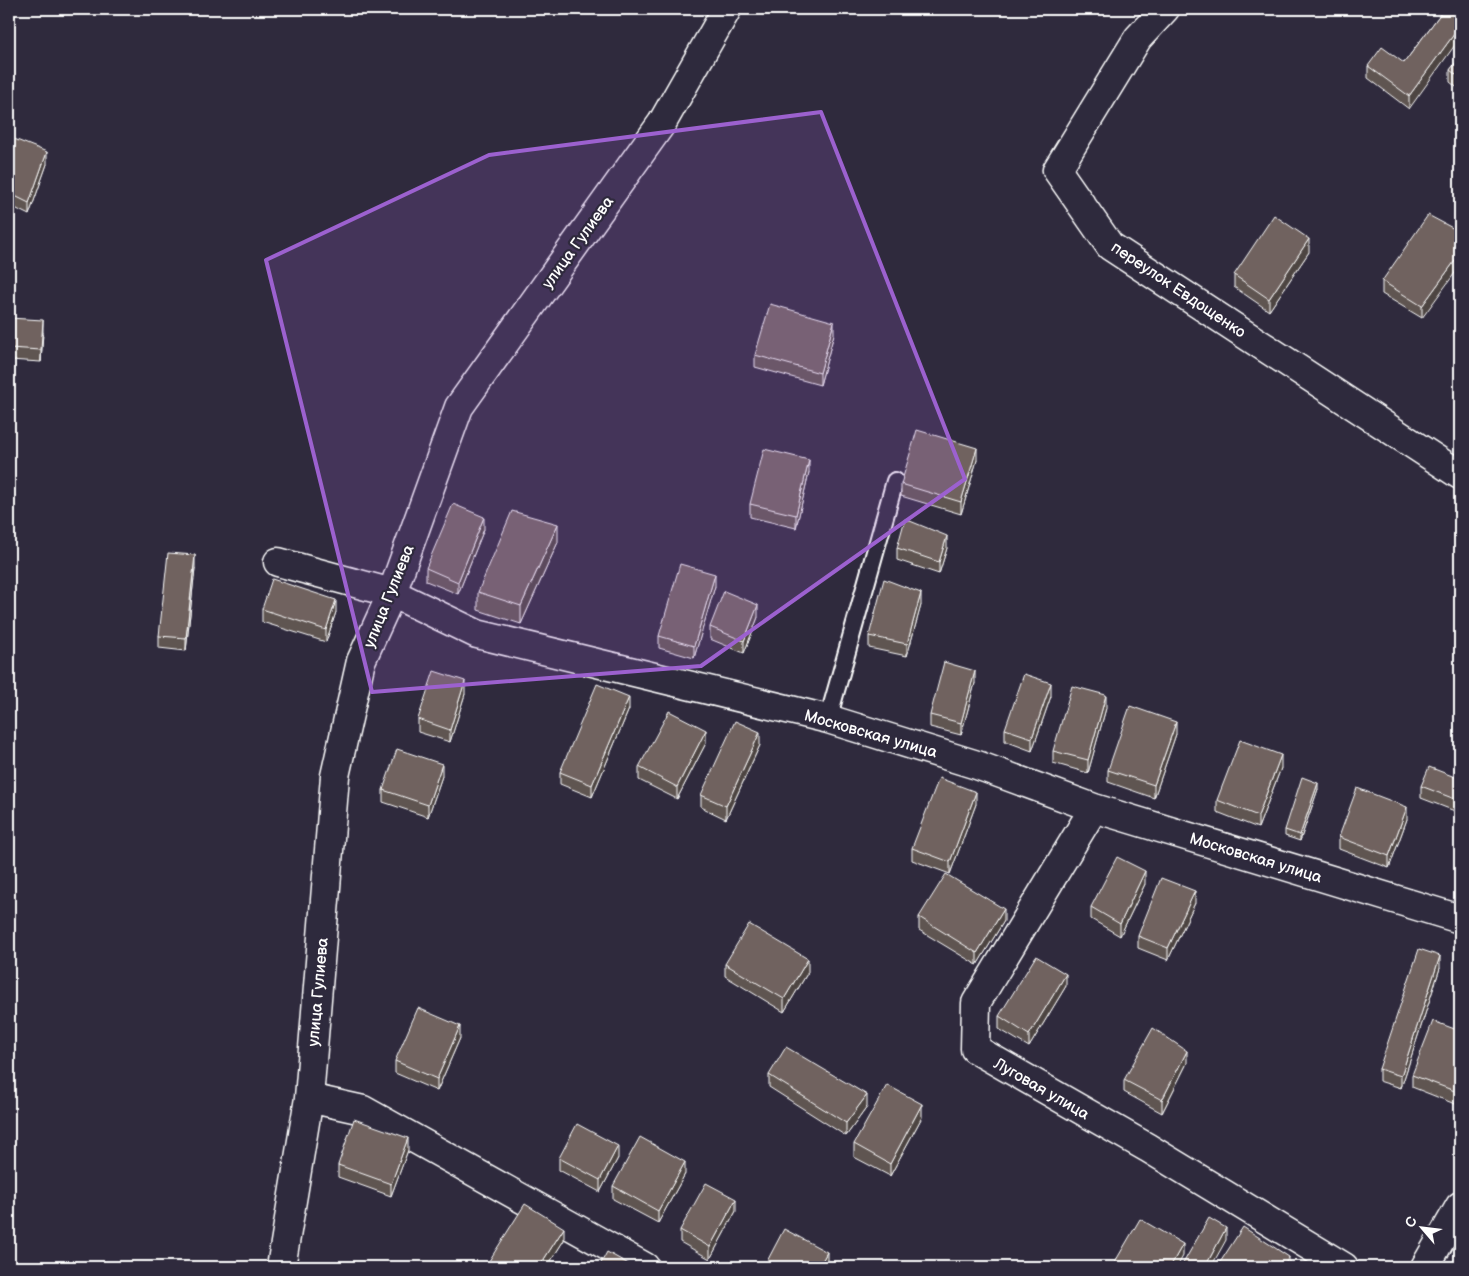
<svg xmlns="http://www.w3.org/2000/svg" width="1469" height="1276" font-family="'Balsamiq Sans',sans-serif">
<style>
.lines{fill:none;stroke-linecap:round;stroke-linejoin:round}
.lane-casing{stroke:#fff;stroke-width:20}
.street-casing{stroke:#fff;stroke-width:31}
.lane{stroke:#2f2a3d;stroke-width:16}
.street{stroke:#2f2a3d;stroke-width:28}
.wall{fill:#5f5451;stroke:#fff}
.shaded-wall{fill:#4e4542;stroke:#fff}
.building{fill:#6f625e;stroke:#fff}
.marked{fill:#9c61cf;fill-opacity:0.2;stroke:#9c61cf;stroke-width:4;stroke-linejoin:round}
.labels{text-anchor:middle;stroke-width:4.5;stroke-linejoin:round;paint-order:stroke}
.street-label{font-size:16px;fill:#fff;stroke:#2f2a3d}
</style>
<rect width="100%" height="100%" fill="#2f2a3d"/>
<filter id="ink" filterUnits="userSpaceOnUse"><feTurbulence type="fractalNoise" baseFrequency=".02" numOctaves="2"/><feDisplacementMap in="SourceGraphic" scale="10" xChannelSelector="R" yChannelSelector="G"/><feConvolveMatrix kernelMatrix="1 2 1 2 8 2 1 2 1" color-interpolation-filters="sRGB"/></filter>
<g filter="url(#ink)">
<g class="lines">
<g class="lane-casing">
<path id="lane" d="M828,719L895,481"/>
</g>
<g class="street-casing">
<path id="street" d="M1165,9L1138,38L1057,170L1110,246L1460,475
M278,562L392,593L477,634L828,719L977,765L1094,808L1460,919
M1094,808L976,1003L975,1049L1148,1148L1344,1267
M309,1098L363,1110L645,1267
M281,1267L309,1098L335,776L361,661L392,593L459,407L662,123L727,9
M1425,1267L1460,1206"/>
</g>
<use href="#lane" class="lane"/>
<use href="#street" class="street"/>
</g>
<path class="wall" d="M1444,9L1409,109L1368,78V66L1404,63Z
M1460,57V90L1450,82V70Z
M9,137L47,164L29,215L9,205Z
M1460,232L1422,318L1382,294V281Z
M1309,252L1269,311L1234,287V275Z
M9,318L43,332L41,362L9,360Z
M834,334L820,385L755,367V355Z
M977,460L961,514L901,496V484Z
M809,472L796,528L750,517V504Z
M484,529L458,594L426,581V568Z
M558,542L521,624L478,610V592Z
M897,548H947L939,574L897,560Z
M195,568L186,651L159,648V636Z
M715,586L694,658L659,648V636Z
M921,605L907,656L869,648V636Z
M262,609L336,612L326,642L262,622Z
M758,617L744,653L710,639V627Z
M975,683L961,735L930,727V715Z
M465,694L450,742L418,732V719Z
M1051,696L1032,751L1005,741V729Z
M1106,708L1088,773L1053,763V751Z
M629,709L592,797L560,784V772Z
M1176,734L1154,798L1108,782V770Z
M706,743L677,799L639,780V767Z
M760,745L726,819L701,807V795Z
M1281,768L1258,828L1217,812V800Z
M442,776L428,817L383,802V790Z
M1460,779V813L1421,798V786Z
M1318,789L1300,841L1285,836V830Z
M976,804L950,874L912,860V848Z
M1407,819L1389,868L1339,849V837Z
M1145,884L1120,936L1091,919V907Z
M1195,903L1168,960L1138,948V936Z
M919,917L1004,921L977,965L919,930Z
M725,964L808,972L784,1012L725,976Z
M1440,968L1401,1088L1379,1081V1069Z
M1066,986L1029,1047L999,1029V1016Z
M1460,1031V1106L1412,1087V1075Z
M460,1038L437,1091L395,1073V1061Z
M1187,1063L1162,1113L1124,1092V1080Z
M769,1075L867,1107L846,1136L769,1087Z
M922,1117L890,1176L854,1157V1144Z
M408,1150L391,1196L338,1177V1165Z
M559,1158H618L600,1192L559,1170Z
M685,1174L658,1223L613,1199V1186Z
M736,1211L710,1259L680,1242V1230Z
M564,1240L547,1267H489V1261Z"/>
<path class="shaded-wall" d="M1460,26V38L1409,109V96Z
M47,152V164L29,215V203Z
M1309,239V252L1269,311V299Z
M1460,254V266L1422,318V306Z
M43,320V332L41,362V350Z
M834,322V334L820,385V373Z
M977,448V460L961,514V502Z
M809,460V472L796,528V515Z
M484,517V529L458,594V582Z
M558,524V542L521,624V606Z
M947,536V548L939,574V562Z
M195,555V568L186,651V638Z
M715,574V586L694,658V646Z
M921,593V605L907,656V644Z
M336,600V612L326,642V630Z
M758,605V617L744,653V641Z
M975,671V683L961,735V723Z
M465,681V694L450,742V730Z
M1051,683V696L1032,751V738Z
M1106,695V708L1088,773V760Z
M629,697V709L592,797V785Z
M1176,722V734L1154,798V785Z
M706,730V743L677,799V787Z
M760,732V745L726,819V806Z
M1281,755V768L1258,828V816Z
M442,764V776L428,817V805Z
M1318,783V789L1300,841V835Z
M976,792V804L950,874V862Z
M1407,807V819L1389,868V856Z
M1145,871V884L1120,936V924Z
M1195,891V903L1168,960V948Z
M1004,909V921L977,965V953Z
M1440,956V968L1401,1088V1076Z
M808,959V972L784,1012V999Z
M1066,974V986L1029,1047V1035Z
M460,1026V1038L437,1091V1079Z
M1187,1051V1063L1162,1113V1100Z
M867,1095V1107L846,1136V1123Z
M922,1104V1117L890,1176V1164Z
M408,1138V1150L391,1196V1184Z
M618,1146V1158L600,1192V1180Z
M685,1162V1174L658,1223V1211Z
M736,1199V1211L710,1259V1247Z
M564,1228V1240L547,1267H539Z
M1226,1228V1240L1211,1267H1205Z
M1183,1244V1256L1177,1267H1170Z
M827,1252V1264L825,1267H819Z
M1289,1257V1267H1283Z"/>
<path class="building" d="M1444,9H1460V26L1409,96L1368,66L1382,47L1404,63Z
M1460,57V78L1450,70Z
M9,137L47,152L29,203L9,193Z
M1274,215L1309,239L1269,299L1234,275Z
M1428,215L1460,232V254L1422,306L1382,281Z
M770,304L834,322L820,373L755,355Z
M9,318L43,320L41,350L9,348Z
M917,430L977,448L961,502L901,484Z
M764,449L809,460L796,515L750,504Z
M453,504L484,517L458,582L426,568Z
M512,511L558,524L521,606L478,592Z
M905,519L947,536L939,562L897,548Z
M168,553L195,555L186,638L159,636Z
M680,564L715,574L694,646L659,636Z
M272,579L336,600L326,630L262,609Z
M884,579L921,593L907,644L869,636Z
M724,591L758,605L744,641L710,627Z
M944,662L975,671L961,723L930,715Z
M434,671L465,681L450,730L418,719Z
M1024,674L1051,683L1032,738L1005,729Z
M597,684L629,697L592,785L560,772Z
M1072,686L1106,695L1088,760L1053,751Z
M1130,706L1176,722L1154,785L1108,770Z
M669,711L706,730L677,787L639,767Z
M735,721L760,732L726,806L701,795Z
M1240,740L1281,755L1258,816L1217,800Z
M397,749L442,764L428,805L383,790Z
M1429,767L1460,779V801L1421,786Z
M1302,777L1318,783L1300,835L1285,830Z
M939,778L976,792L950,862L912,848Z
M1357,788L1407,807L1389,856L1339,837Z
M1117,857L1145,871L1120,924L1091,907Z
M946,874L1004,909L977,953L919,917Z
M1161,878L1195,891L1168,948L1138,936Z
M749,924L808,959L784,999L725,964Z
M1419,949L1440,956L1401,1076L1379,1069Z
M1036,956L1066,974L1029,1035L999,1016Z
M418,1008L460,1026L437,1079L395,1061Z
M1433,1021L1460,1031V1093L1412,1075Z
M1153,1028L1187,1051L1162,1100L1124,1080Z
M786,1047L867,1095L846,1123L769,1075Z
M887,1085L922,1104L890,1164L854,1144Z
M354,1119L408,1138L391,1184L338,1165Z
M577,1124L618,1146L600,1180L559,1158Z
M640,1137L685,1162L658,1211L613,1186Z
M706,1183L736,1199L710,1247L680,1230Z
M525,1204L564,1228L539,1267H498L489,1261Z
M1209,1218L1226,1228L1205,1267H1181Z
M1140,1219L1183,1244L1170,1267H1112Z
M1243,1227L1289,1257L1283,1267H1217Z
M784,1229L827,1252L819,1267H764Z
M607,1252L634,1267H599Z"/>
</g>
<path class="marked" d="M821,112L965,479L701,666L372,692L266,260L489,155Z"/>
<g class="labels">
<g class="street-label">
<text transform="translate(577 242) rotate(-54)" y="6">улица Гулиева</text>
<text transform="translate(1179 289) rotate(34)" y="6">переулок Евдощенко</text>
<text transform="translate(388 596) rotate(-68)" y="6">улица Гулиева</text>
<text transform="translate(871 733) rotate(16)" y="6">Московская улица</text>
<text transform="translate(1256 857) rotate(17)" y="6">Московская улица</text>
<text transform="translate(317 992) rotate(-85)" y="6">улица Гулиева</text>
<text transform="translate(1042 1088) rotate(30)" y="6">Луговая улица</text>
</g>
</g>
<rect width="1469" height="1276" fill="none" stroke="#2f2a3d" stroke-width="30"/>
<rect x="15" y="15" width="1439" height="1246" fill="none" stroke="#fff" stroke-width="2" filter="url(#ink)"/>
<g transform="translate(1422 1228) rotate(298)" stroke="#2f2a3d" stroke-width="4" paint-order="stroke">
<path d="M0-4L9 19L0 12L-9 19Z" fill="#ffffff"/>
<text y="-8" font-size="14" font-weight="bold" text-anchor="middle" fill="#ffffff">С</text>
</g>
</svg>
